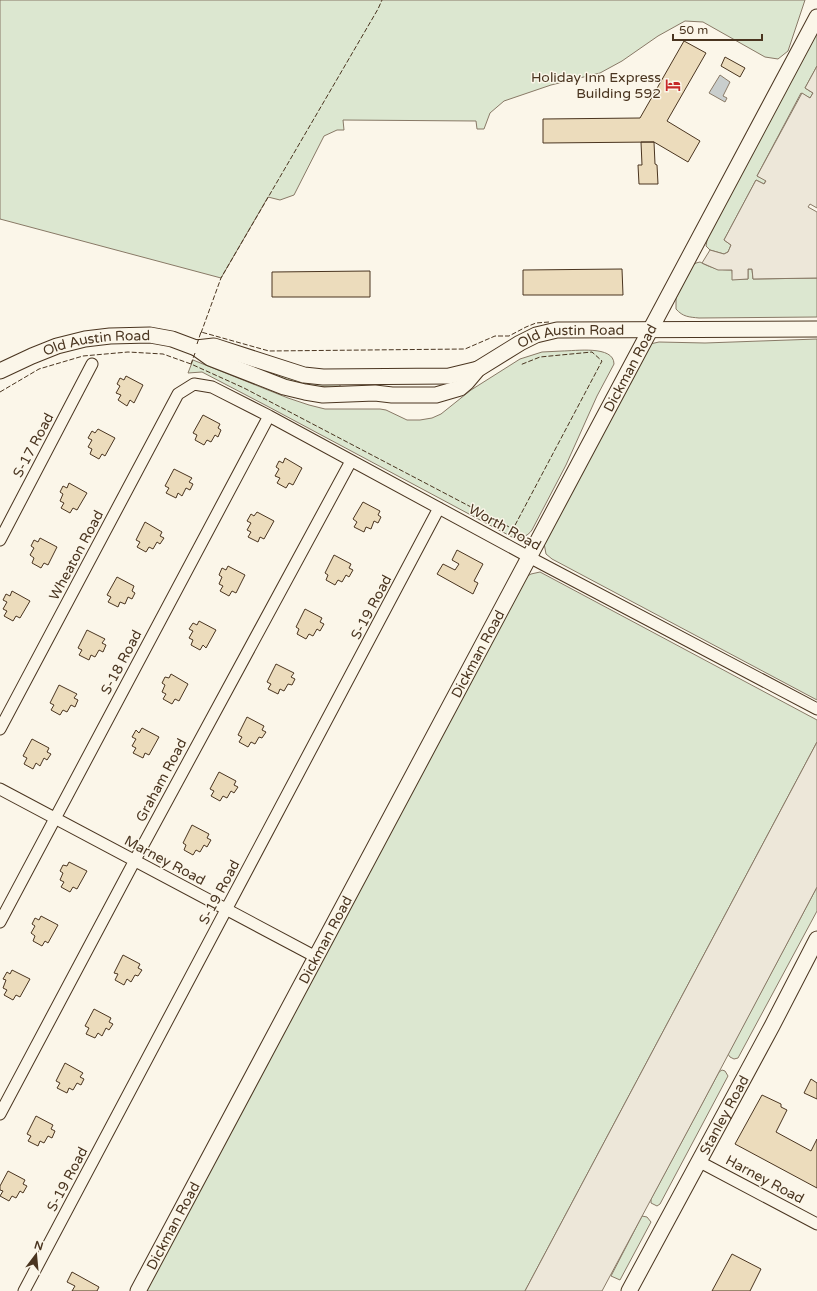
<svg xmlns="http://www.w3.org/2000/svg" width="817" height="1291" font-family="'Varela Round',sans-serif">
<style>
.green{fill:#dce7d0;stroke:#887966}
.parking{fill:#ede7d9;stroke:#887966}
.water{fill:#c9cecd;stroke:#887966}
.building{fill:#ecdcbc;stroke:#4a3520}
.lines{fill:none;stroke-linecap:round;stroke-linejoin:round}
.street-casing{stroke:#4a3520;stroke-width:13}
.secondary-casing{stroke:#4a3520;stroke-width:17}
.street{stroke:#fbf6e9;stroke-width:11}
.secondary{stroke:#fbf6e9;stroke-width:15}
.fence{stroke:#4a3520;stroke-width:1;stroke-dasharray:5 2;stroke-linecap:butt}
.labels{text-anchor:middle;stroke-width:3;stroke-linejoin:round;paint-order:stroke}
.poi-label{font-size:14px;fill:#4a3520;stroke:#fbf6e9;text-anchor:end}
.street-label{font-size:14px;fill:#4a3520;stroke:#fbf6e9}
</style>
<rect width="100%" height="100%" fill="#fbf6e9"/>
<path class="green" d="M0,0H805L788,51L778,59L765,57L703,22L685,21L658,36L622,61L600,73L551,85L504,101L490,113L484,129H477L476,121L343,120L344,130H337L324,136L294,195L280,200L268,197L221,278L0,219Z
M817,33V66L805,88L813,93L810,98L801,93L757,176L766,180L764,184L756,180L724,240L731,245L728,252L724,254L710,250L706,246L708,235Z
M700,262C711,268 719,270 732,270L733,279H748V269H752L753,279L817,278V317L699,318C689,317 683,317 676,309V298L693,265L696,263Z
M817,339V700L552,559L546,554L544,543L650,344L659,342L705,343Z
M562,351C575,351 614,345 614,364L597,396L566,465L532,530C527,537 520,539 512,537L267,406L202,372L188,373L193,360L288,398L309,405L325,409H380L386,410L407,420H420L432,418L441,414L471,390L520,359L542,352Z
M231,360L340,381V388L300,385Z
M540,572L817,720V742L525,1291H144L524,578L531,574Z
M817,887V911L738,1058L734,1059L730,1057L728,1054Z
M722,1070L725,1071L728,1076L660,1204L657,1206L651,1203V1199L719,1072Z
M642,1216L647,1217L651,1222L620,1280L611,1276Z"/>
<path class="parking" d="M817,66V208L810,204L808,207L817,212V278L753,279L752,269H748V279L732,280V270H718L702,263L710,250L724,254L728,252L731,245L724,240L756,180L764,184L766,181L757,176L802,93L810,98L813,93L805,88Z
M817,742V887L701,1106L602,1291H525Z"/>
<path class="water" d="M720,75L730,82L723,96L727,98L725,102L709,93Z"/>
<path class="building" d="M684,41L706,53L667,121L700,141L688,162L654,142L543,143V119L640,118Z
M725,57L745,68L740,77L721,66Z
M641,142H654L655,164L657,165L658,184H639L638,165H642Z
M622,269L623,295H523V270Z
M370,271V297H272V272Z
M126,376L143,385L134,403L130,400L127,406L118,400L121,395L116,393L120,386L117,384L120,378L124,380Z
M203,415L220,424L218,428L221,430L218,437L215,435L211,442L207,440L204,445L195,440L197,435L193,433Z
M98,429L115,438L105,456L102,454L99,459L90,454L92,449L88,447L92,440L88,438L92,431L95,433Z
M285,458L302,468L293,485L289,483L286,488L277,483L280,478L275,476L279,469L276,467L279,461L283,463Z
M174,469L192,478L189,482L193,484L190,490L186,488L182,496L178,493L176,498L166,493L169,488L165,486Z
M69,483L87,493L77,510L73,508L70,513L61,508L64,503L60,501L63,494L60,492L63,486L67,488Z
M363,502L380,511L378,515L381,517L378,523L374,521L371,529L366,527L364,532L354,527L357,522L353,519Z
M257,512L274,521L264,539L260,537L258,542L248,537L251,532L247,530L251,523L247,521L251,514L254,516Z
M145,522L162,532L160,536L164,538L160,544L157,542L153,549L149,547L146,552L137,547L140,542L136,540Z
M40,538L57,547L48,565L44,563L41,568L32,563L34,558L30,555L34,548L31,546L34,540L38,542Z
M457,550L483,564L474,581L478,583L473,594L437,574L443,564L455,570L459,564L452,560Z
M334,555L351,564L349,568L353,570L349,577L346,575L342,582L338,580L335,585L326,580L328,575L325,573Z
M228,566L245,575L236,593L232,591L229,596L220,591L223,586L219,584L222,577L219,575L222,568L226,570Z
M117,577L134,586L132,591L135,593L132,599L128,597L125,604L120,602L118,607L108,602L111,597L107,595Z
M12,591L30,601L20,618L16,616L13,621L4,616L7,611L3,609L7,602L3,600L6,594L10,596Z
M305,609L322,618L320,622L324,624L320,631L317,629L313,636L309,634L306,639L297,634L299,629L296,627Z
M199,621L216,630L206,648L203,645L200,650L191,645L193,640L189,638L193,631L189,629L193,623L197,625Z
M87,630L105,639L102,643L106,645L103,652L99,650L95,657L91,655L89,660L79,655L82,650L78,648Z
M276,664L294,673L291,677L295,679L292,685L288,684L284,691L280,689L278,694L268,689L271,684L267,682Z
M171,674L188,684L179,701L175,699L172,704L163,699L166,694L162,692L165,685L162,683L165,677L169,678Z
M59,685L77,694L74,698L78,700L75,707L71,705L67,712L63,710L60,715L51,710L54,705L50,703Z
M247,717L264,726L262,730L266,732L262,738L259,737L255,744L251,742L248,747L239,742L242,737L238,735Z
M142,728L159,737L149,755L145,753L143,758L133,753L136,748L132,746L136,739L132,737L136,730L139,733Z
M32,739L49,748L47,752L51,754L47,760L44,758L40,766L36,763L33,769L24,764L27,758L23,756Z
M219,772L236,781L234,785L238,787L234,793L231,791L227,798L223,796L220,801L211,796L214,791L210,789Z
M192,825L209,834L207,838L211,840L207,847L204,845L200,852L196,850L193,855L184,850L186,845L183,843Z
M69,862L87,871L77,889L73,887L70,892L61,887L64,882L60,880L63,873L60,871L63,865L67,866Z
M41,916L58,925L48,943L45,941L42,946L33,941L35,936L31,933L35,926L32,924L35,918L39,920Z
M123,955L140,964L138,968L142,970L138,976L135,975L131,982L127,979L124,985L115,980L118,974L114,973Z
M12,970L30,979L20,997L16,995L13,1000L4,995L7,990L3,988L6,980L3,979L7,972L10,974Z
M94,1009L111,1018L109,1022L113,1024L109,1030L106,1028L102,1036L98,1033L95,1038L86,1034L89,1028L85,1026Z
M65,1063L83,1073L80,1077L84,1079L81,1085L77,1083L73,1090L69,1088L67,1093L57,1088L60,1083L56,1081Z
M811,1079L817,1083V1099L804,1093Z
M762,1095L781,1104V1107L787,1110L776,1132L811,1151L817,1139V1188L735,1144Z
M36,1116L53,1125L51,1129L55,1131L52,1138L48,1136L44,1143L40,1141L38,1146L28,1141L31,1136L27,1134Z
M8,1171L25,1180L23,1184L27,1186L23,1193L20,1191L16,1198L12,1196L9,1201L0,1196L3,1191L0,1190V1186Z
M732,1254L761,1269L750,1291H712Z
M72,1272L99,1287L97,1291H72L75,1286L67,1282Z"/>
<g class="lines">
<g class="street-casing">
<path id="street" d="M0,540L92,364
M0,729L178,394L194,384L212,387L269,416L529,557L817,709
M0,789L316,957
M0,922L269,416
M0,1114L135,860L351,461
M698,1161L817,1224
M24,1291L439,508"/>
</g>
<g class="secondary-casing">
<g id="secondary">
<path d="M196,348L214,346L304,375L323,377L449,376L478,369"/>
<path id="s1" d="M0,371L32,356L57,346L85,339L110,336L150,335L172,339L196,348L210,358L284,387L305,392L323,395L375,393L392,395H436L460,388L467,382L478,369L520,343L536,335L557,330L817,329"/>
<path id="s2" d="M138,1291L817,17"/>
<path id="s3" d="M629,1291L772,1026L817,939"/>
</g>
</g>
<use href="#street" class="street"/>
<use href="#secondary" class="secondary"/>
<path class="fence" d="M201,333L221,278L378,9L382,0
M197,344L201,332L269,351L465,349L495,336H509L526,327L536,323L549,322
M195,353L191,364L244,388L513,529L602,361L592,352L540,357L520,365
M0,392L39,369L83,356L128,352L163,354L191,364"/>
</g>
<defs>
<g id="hotel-bare" transform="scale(1.2)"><path d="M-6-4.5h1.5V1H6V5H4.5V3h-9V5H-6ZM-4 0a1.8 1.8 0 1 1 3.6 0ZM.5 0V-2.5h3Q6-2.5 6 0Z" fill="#c62828" stroke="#fbf6e9" stroke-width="2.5" paint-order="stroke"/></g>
</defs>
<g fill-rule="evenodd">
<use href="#hotel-bare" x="673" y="85"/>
</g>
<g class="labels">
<g class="poi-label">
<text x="661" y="82">Holiday Inn Express<tspan x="661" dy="16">Building 592</tspan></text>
</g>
<g class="street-label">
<text dy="5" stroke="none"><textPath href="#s1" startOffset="607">Old Austin Road</textPath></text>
<text dy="5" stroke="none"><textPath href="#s1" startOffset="102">Old Austin Road</textPath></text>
<text dy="5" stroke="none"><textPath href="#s2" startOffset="1046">Dickman Road</textPath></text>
<text transform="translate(33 445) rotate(-62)" y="5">S-17 Road</text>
<text transform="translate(505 527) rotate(29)" y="5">Worth Road</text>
<text transform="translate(76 555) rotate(-62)" y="5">Wheaton Road</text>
<text transform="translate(371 607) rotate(-62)" y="5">S-19 Road</text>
<text dy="5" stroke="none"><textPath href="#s2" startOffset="722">Dickman Road</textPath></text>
<text transform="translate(121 662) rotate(-62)" y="5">S-18 Road</text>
<text transform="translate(161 780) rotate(-62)" y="5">Graham Road</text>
<text transform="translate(165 860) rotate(28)" y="5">Marney Road</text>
<text transform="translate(219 892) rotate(-62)" y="5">S-19 Road</text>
<text dy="5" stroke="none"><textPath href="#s2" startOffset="398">Dickman Road</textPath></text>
<text dy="5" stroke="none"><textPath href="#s3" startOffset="200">Stanley Road</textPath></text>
<text transform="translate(67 1179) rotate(-62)" y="5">S-19 Road</text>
<text transform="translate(765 1179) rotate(28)" y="5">Harney Road</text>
<text dy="5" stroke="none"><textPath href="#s2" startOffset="74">Dickman Road</textPath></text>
</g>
</g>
<g transform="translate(36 1255) rotate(16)" stroke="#fbf6e9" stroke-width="3" paint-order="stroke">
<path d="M0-3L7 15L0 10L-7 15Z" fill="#4a3520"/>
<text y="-6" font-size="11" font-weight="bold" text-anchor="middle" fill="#4a3520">N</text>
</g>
<path d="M673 34v6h89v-6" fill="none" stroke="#4a3520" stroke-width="2"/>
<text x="679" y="34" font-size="12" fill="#4a3520" stroke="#fbf6e9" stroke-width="3" paint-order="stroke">50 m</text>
</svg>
